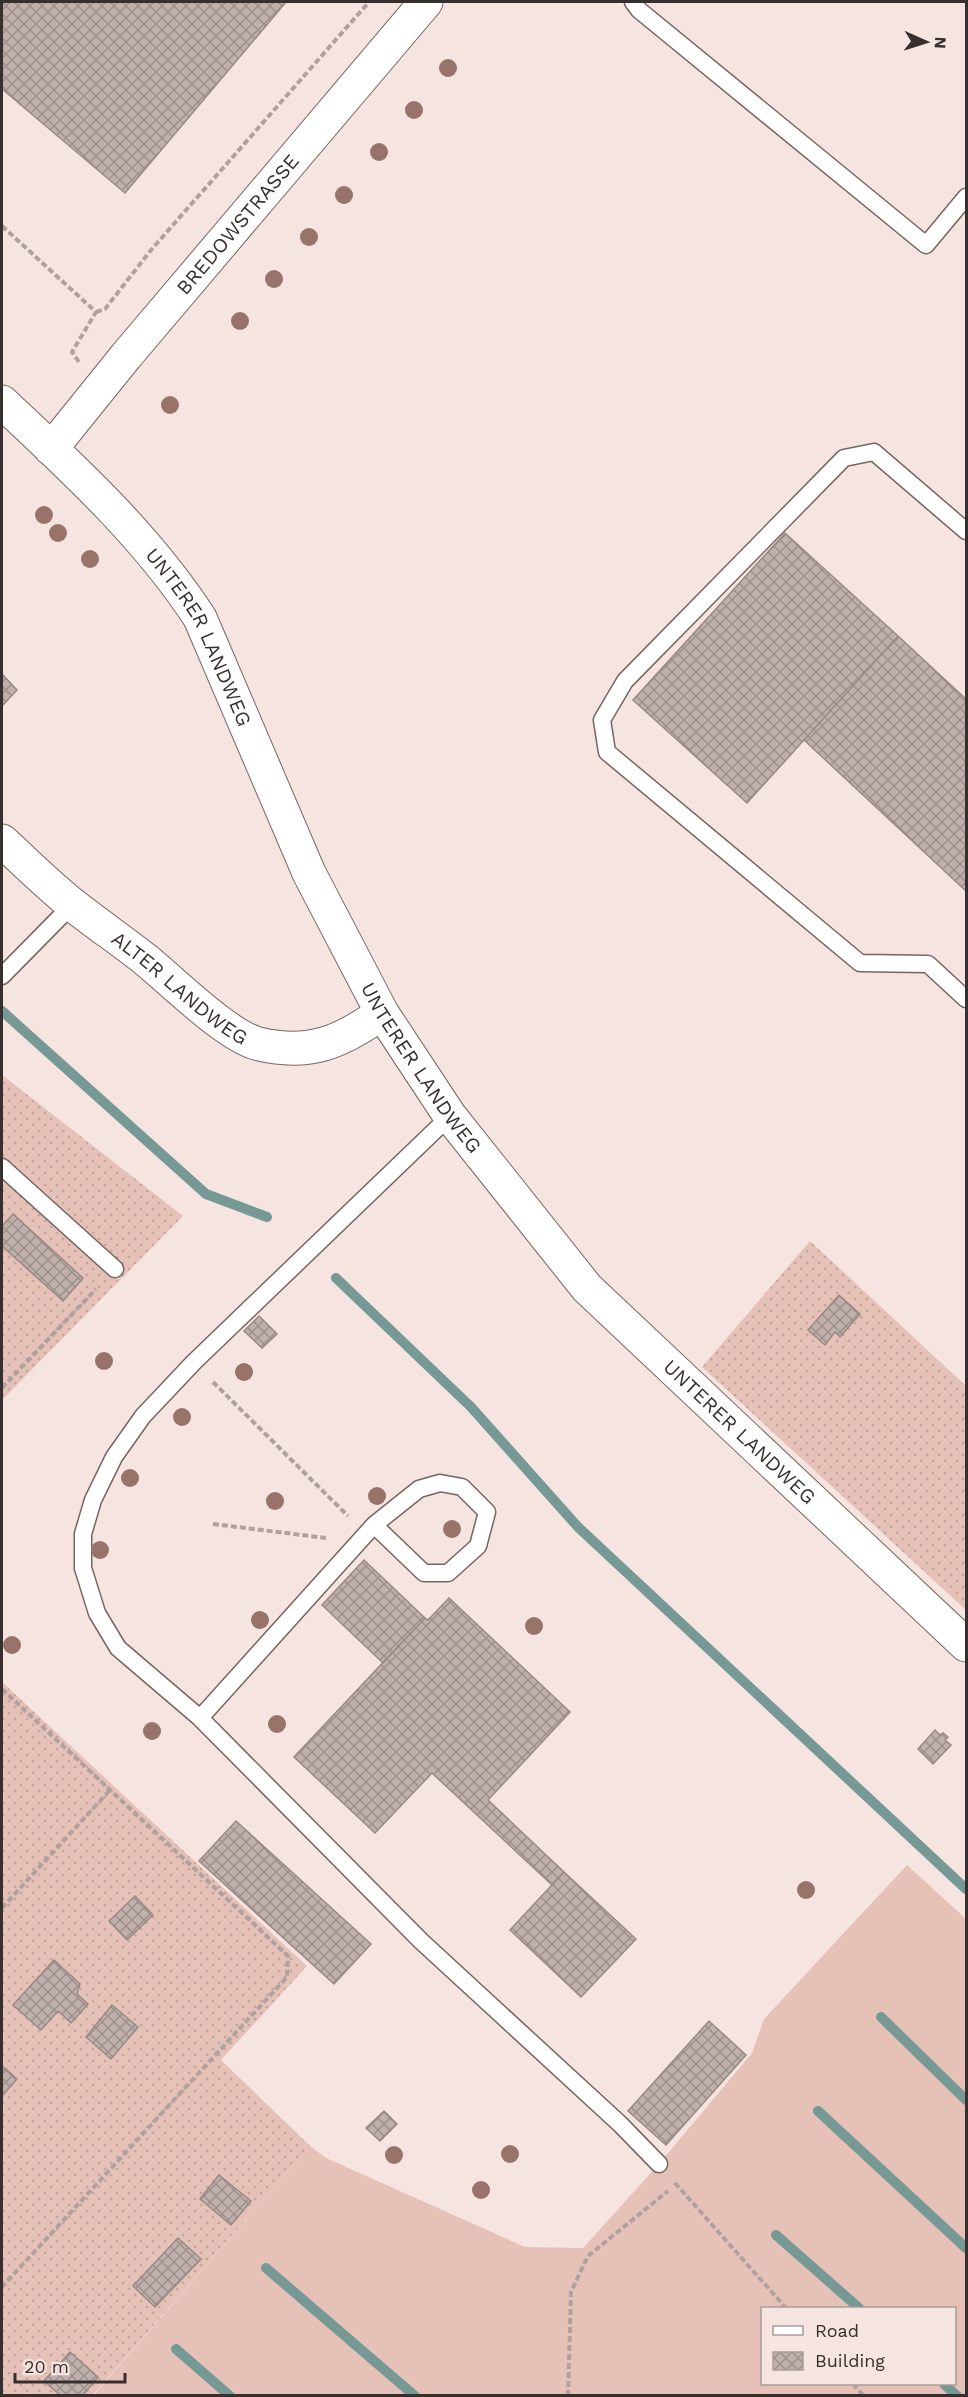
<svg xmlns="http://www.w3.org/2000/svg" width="968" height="2397" font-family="'Work Sans',sans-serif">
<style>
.grass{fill:#e5c1b7;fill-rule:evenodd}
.garden{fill:url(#garden-dots)}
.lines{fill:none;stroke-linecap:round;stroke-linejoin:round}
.stream{stroke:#779995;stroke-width:10}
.building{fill:url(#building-cross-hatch);stroke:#998985;stroke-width:1.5}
.service-casing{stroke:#756662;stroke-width:19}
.minor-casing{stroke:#756662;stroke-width:35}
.tertiary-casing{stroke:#756662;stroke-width:35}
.secondary-casing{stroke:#756662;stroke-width:35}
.path{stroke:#afa19e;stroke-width:4;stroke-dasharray:6 3;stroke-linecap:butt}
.service{stroke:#fff;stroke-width:16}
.minor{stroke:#fff;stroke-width:33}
.tertiary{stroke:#fff;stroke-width:33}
.secondary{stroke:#fff;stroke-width:33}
.tree{fill:#98736a}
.labels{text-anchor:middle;stroke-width:4.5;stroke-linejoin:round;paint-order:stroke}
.street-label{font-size:20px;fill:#362f2e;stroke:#f6e4e0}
</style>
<defs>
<pattern id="garden-dots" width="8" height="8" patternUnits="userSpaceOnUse" patternTransform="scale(1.5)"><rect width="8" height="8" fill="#e5c1b7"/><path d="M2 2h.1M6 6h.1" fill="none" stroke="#c5a69e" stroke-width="1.8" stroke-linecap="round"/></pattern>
<pattern id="building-cross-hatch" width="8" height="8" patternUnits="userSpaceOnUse" patternTransform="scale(1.5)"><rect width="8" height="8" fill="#c0b0ab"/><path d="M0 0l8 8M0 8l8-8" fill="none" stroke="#9d908c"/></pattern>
</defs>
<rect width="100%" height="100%" fill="#f6e4e0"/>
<path class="grass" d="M907,1865L966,1919V2395L93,2396L310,2146L326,2158L525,2247L583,2248L659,2164L752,2053L764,2019ZM762,2308H954V2384H762Z"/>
<path class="garden" d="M2,1075L183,1216L2,1400Z
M810,1241L966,1386V1610L702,1367Z
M2,1682L307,1966L221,2060L310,2146L93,2395H2Z"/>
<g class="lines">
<path class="stream" d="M2,1011L206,1194L267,1217
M336,1278L471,1407L578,1527L966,1889
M881,2017L966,2100
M818,2111L966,2248
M776,2235L859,2308
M266,2268L415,2396
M176,2349L230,2396
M944,2384L957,2396"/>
</g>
<path class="building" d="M2,2H286L125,193L2,89Z
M785,533L898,636L747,803L633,700Z
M898,636L966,699V891L804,740Z
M2,674L17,690L2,706Z
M13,1214L83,1278L63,1301L2,1246V1226Z
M839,1295L860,1314L840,1337L835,1332L825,1345L808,1330Z
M259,1316L277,1334L262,1348L244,1331Z
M364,1560L425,1618L383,1663L322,1605Z
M449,1598L570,1712L488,1800L564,1872L552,1885L432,1773L375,1833L294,1757L425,1618L428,1620Z
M935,1730L940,1735L943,1733L948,1737L945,1740L951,1745L933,1764L918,1749Z
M236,1821L371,1944L334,1984L199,1861Z
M564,1872L636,1939L581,1997L510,1930Z
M135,1896L153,1915L127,1940L109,1921Z
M54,1960L80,1984L77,1994L88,2004L71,2023L58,2011L41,2030L13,2005Z
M112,2005L138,2027L111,2059L86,2037Z
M709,2021L746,2055L666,2145L628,2111Z
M5,2068L17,2079L2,2096V2071Z
M384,2111L397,2124L380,2141L366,2128Z
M219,2175L251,2201L231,2225L200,2199Z
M178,2238L201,2259L155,2307L133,2286Z
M70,2352L98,2377L82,2396H61L44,2381Z"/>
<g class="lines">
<g class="service-casing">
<path id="service" d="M633,2L639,10L926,245L966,197
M966,531L874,452L844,458L625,681L602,720L607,752L860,963L928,964L966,999
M2,976L72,905
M450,1116L194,1362L143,1416L114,1457L93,1500L83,1534V1568L97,1613L118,1648L200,1718L421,1941L620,2124L659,2164
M2,1167L115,1269
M200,1718L374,1525L424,1573H448L478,1546L487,1512L462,1487L440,1483L419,1489L374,1525"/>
</g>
<g class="minor-casing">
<g id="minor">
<path id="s1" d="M2,841C25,862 48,885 73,905C97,924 122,941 146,960C173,982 228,1037 259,1044C310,1056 341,1042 382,1013"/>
</g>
</g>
<g class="tertiary-casing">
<g id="tertiary">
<path id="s2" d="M51,449L126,356L426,2"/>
</g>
</g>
<g class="secondary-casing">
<g id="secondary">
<path id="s3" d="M2,402C73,469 146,535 200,618L309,873L382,1013L450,1116L587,1288L966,1645"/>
</g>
</g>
<path class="path" d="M2,226L96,312L72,352L79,362
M96,312L105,309L151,250L369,2
M213,1382L348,1516
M2,1388L96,1289
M213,1524L326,1538
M2,1689L288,1956L287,1977L2,2287
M2,1908L110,1790
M675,2183L786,2308
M853,2384L864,2396
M568,2396L571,2292L588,2256L668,2191"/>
<use href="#service" class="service"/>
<use href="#minor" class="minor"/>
<use href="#tertiary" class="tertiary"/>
<use href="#secondary" class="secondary"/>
</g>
<g class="tree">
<circle cx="448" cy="68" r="9"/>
<circle cx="414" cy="110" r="9"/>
<circle cx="379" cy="152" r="9"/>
<circle cx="344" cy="195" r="9"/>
<circle cx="309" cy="237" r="9"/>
<circle cx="274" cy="279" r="9"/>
<circle cx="240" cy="321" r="9"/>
<circle cx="170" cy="405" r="9"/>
<circle cx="44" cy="515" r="9"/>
<circle cx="58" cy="533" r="9"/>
<circle cx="90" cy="559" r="9"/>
<circle cx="104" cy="1361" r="9"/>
<circle cx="244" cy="1372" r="9"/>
<circle cx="182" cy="1417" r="9"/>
<circle cx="130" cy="1478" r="9"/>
<circle cx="377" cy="1496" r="9"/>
<circle cx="275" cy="1501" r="9"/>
<circle cx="452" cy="1529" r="9"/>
<circle cx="100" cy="1550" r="9"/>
<circle cx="260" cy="1620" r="9"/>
<circle cx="534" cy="1626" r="9"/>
<circle cx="12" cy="1645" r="9"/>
<circle cx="277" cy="1724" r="9"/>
<circle cx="152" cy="1731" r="9"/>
<circle cx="806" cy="1890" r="9"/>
<circle cx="510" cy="2154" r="9"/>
<circle cx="394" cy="2155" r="9"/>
<circle cx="481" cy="2190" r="9"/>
</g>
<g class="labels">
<g class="street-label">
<text dy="7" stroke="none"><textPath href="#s2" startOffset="292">BREDOWSTRASSE</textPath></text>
<text dy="7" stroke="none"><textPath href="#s3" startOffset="310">UNTERER LANDWEG</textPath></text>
<text dy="7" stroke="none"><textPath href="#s1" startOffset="231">ALTER LANDWEG</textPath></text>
<text dy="7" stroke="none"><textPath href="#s3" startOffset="796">UNTERER LANDWEG</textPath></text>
<text dy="7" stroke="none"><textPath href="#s3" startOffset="1282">UNTERER LANDWEG</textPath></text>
</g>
</g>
<rect width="968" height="2397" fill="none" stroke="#362f2e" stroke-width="6"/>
<rect x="761" y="2307" width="195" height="78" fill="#f6e4e0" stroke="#a99c99" stroke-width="1.5"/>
<rect x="773" y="2326" width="30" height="9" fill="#ffffff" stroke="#a99c99" stroke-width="1.5"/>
<text x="815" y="2337" font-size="18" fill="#362f2e">Road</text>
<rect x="773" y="2352" width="30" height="18" fill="url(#building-cross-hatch)" stroke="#a99c99" stroke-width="1.5"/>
<text x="815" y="2367" font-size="18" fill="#362f2e">Building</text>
<g transform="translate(926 42) rotate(93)" stroke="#f6e4e0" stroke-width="4.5" paint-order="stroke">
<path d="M0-4.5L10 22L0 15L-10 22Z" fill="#362f2e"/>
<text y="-9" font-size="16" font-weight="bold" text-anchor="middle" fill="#362f2e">N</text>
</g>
<path d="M15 2373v9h110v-9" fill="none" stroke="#362f2e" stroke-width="3"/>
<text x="24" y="2373" font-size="18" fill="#362f2e" stroke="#f6e4e0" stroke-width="4.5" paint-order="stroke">20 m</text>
</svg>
